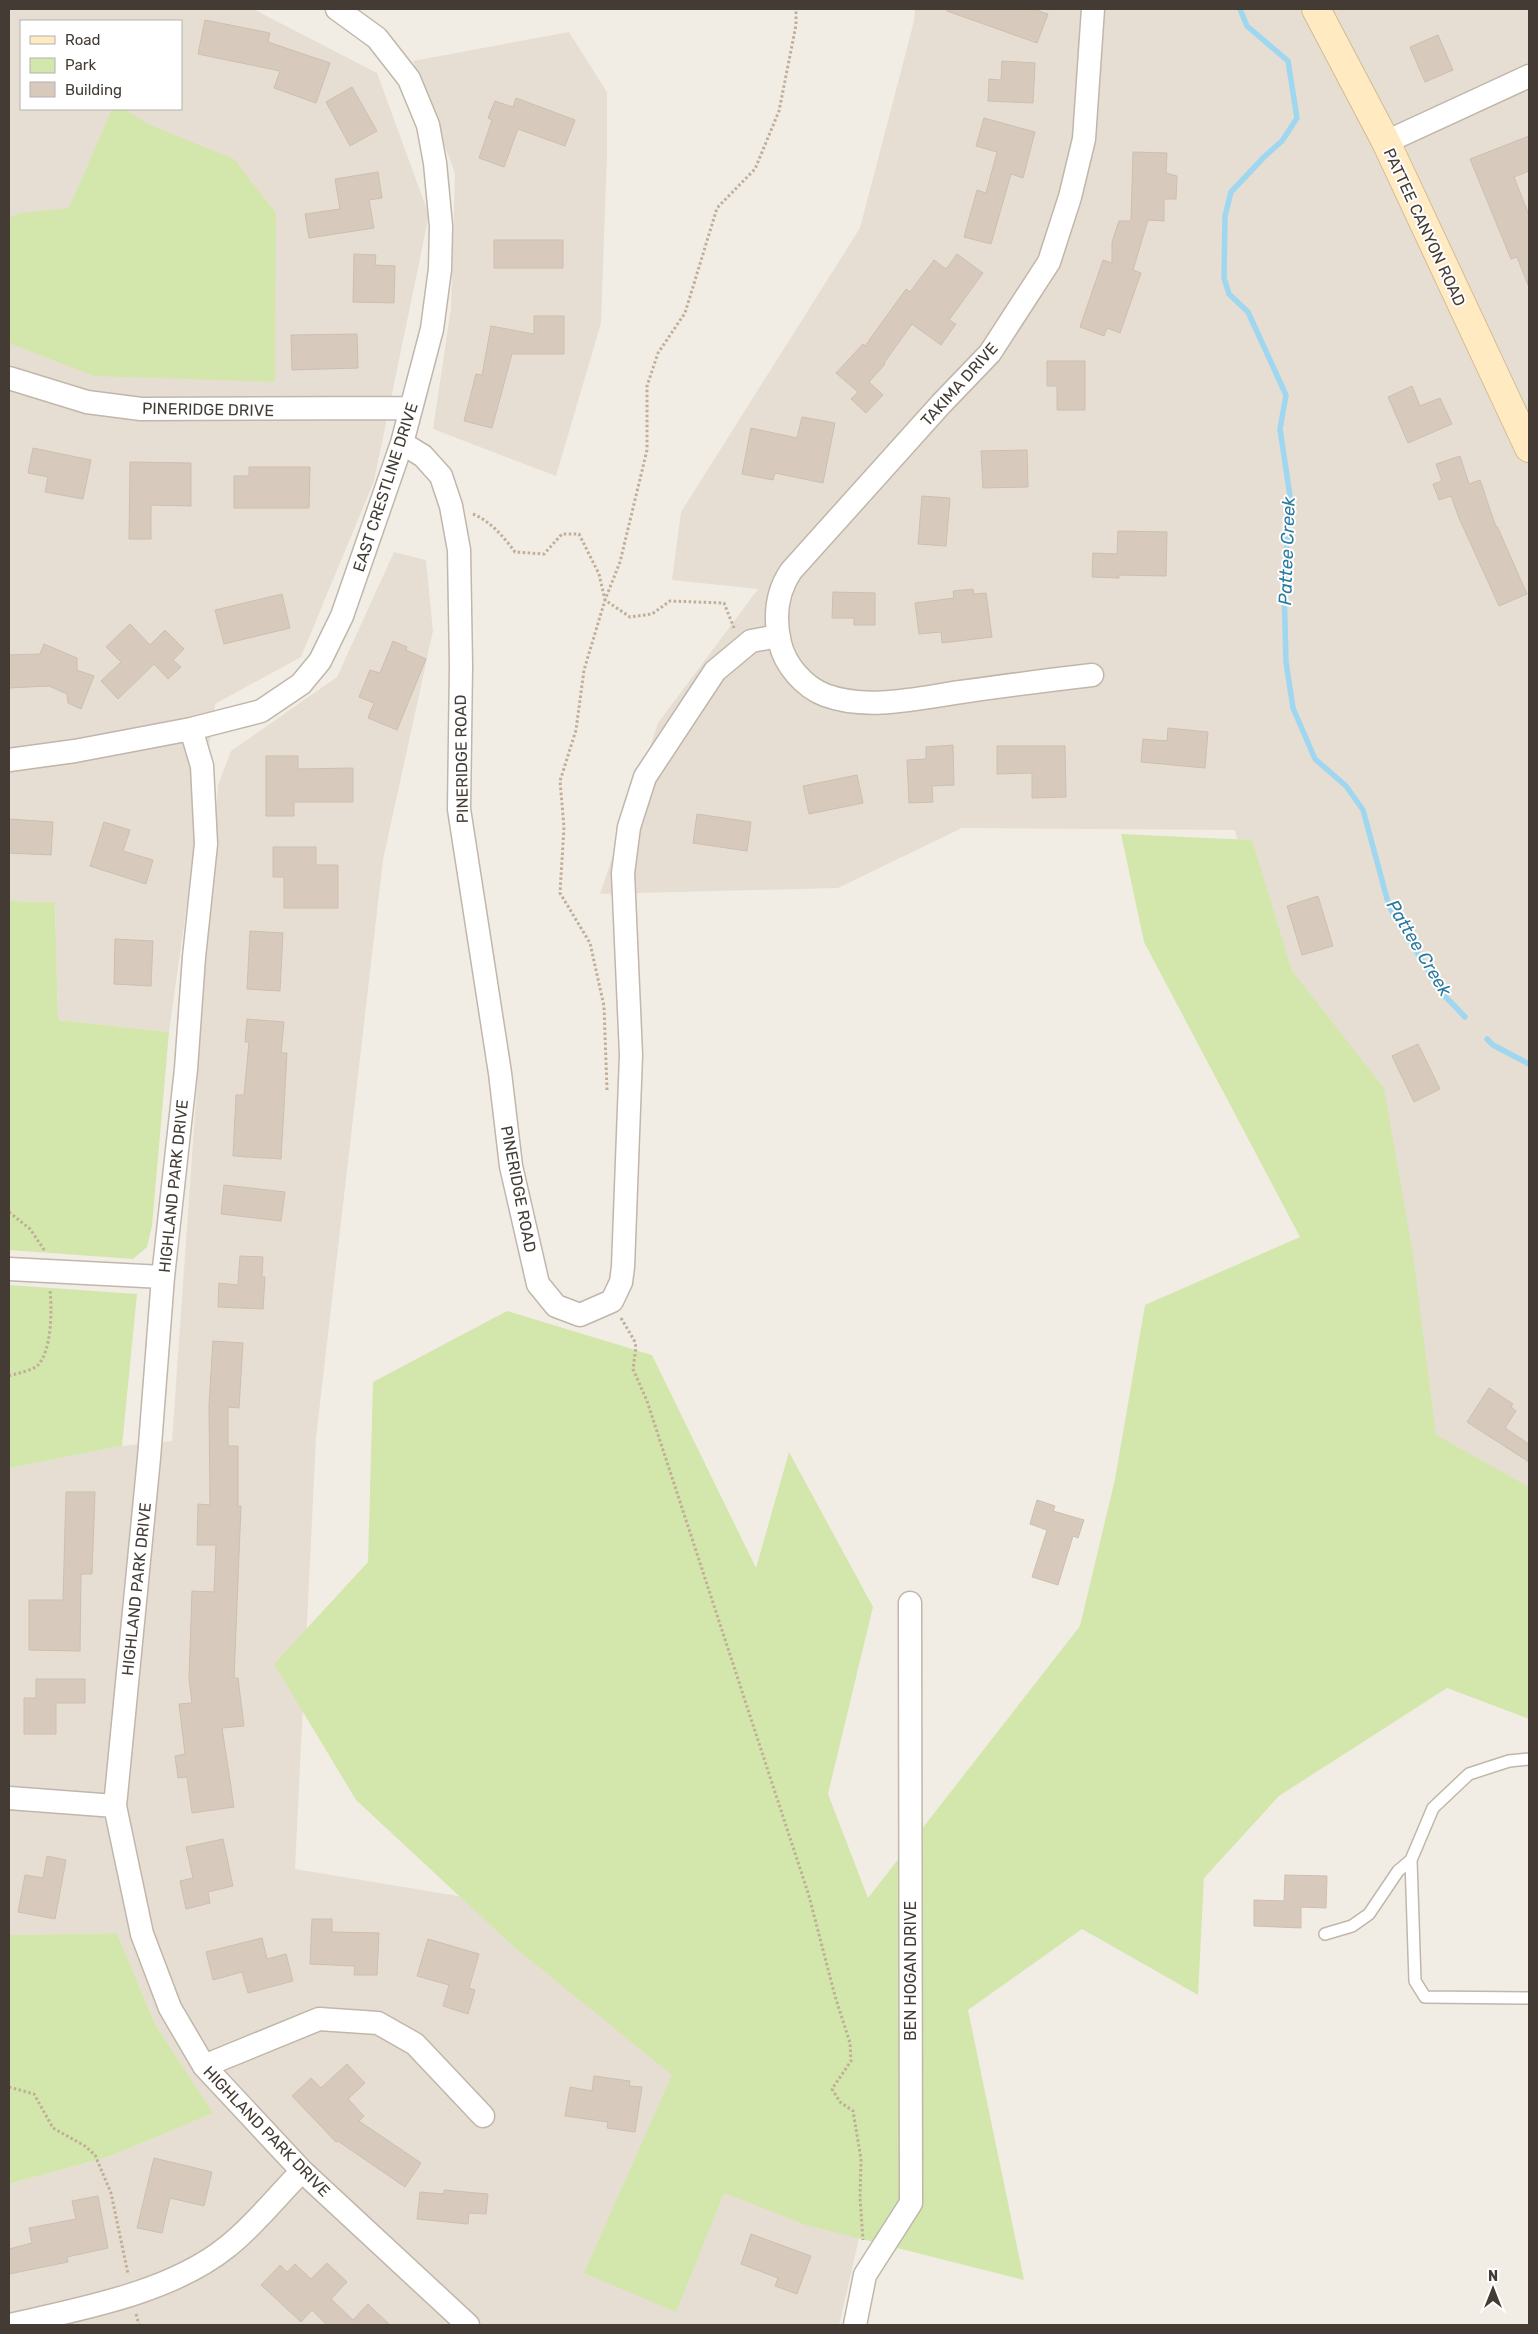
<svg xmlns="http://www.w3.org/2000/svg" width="1538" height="2334" font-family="Rubik,sans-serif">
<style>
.residential{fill:#e6ded2;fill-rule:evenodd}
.green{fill:#d3e7ac}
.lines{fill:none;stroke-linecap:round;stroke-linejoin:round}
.stream{stroke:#9fd7f0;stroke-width:5.5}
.building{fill:#d7cabd;stroke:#cfbead}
.lane-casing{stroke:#c1b6aa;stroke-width:14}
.street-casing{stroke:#c1b6aa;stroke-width:25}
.secondary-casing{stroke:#d3bc94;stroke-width:30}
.path{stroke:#c0ae98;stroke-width:3;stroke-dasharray:2.5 2.5;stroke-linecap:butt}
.lane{stroke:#fff;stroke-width:11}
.street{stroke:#fff;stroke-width:22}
.secondary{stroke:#ffeac2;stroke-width:28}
.labels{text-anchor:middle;stroke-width:4;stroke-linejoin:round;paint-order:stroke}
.street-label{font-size:16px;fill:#443c34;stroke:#fff}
.water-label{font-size:18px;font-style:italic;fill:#2a7aa1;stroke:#fff}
</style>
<rect width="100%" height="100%" fill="#f2ede4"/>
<path class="residential" d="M9,9H253L377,73L429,215L374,481L301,657L215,704L169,1032L58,1020L55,902L9,901ZM21,21H181V109H21Z
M915,9H1529V1539L1404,1457L1343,1281L1235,830L962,828L838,888L600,894L658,723L758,589L672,580L681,512L860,228L914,21Z
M569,32L607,92V154L601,323L556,476L433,429L451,308L455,173L413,61Z
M394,552L426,560L433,631L383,860L316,1438L295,1869L488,1901L872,2182L839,2325H9V2184L108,2157L212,2113L155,2024L117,1933L9,1935L10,1468L122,1446L172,1441L218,785L231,751L337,677Z"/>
<path class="green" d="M112,109H124L150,125L234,159L276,213L275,382L94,376L9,343V218L20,213L69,208Z
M1121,834L1252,840L1292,971L1384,1088L1413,1254L1436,1435L1529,1487V1719L1447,1688L1279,1796L1204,1878L1198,1995L1082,1929L968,2010L1024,2280L806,2225L724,2193L676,2312L584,2273L672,2075L513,1946L356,1800L274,1664L368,1562L373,1382L507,1311L652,1355L756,1568L789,1452L873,1607L828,1794L868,1898L1080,1626L1115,1479L1145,1305L1300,1237L1144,942Z
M9,901L55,902L58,1020L169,1032L152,1226L147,1247L133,1259L9,1250Z
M9,1285L137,1294L122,1446L10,1468L9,1529Z
M117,1933L155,2024L213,2113L108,2157L9,2184V1935Z"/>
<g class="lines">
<path class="stream" d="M1240,9L1247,26L1288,61L1297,118L1282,141L1265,156L1231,192L1225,216L1224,278L1229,294L1248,312L1286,395L1280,429L1290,496L1284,587L1286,662L1293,708L1315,759L1346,786L1363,810L1389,906L1441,992L1465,1017
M1487,1039L1493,1045L1529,1064"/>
</g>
<path class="building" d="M947,9H1033L1048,14L1037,43L947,11Z
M205,20L270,33L268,42L330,63L316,103L274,88L280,71L198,54Z
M1438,35L1453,70L1425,82L1410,47Z
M1002,61L1035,63L1033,103L988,101L989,79L1001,80Z
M352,87L377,131L350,146L326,102Z
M516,98L575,120L565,146L518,129L504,167L479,158L492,120L488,118L495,101L513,107Z
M984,118L1035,132L1023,178L1011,174L991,244L964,237L977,190L986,193L997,152L976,146Z
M1529,136V171L1514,177L1529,215L1528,285L1517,257L1511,259L1470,159Z
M1133,152L1167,153L1166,173L1177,176L1176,199H1164V221L1148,220L1133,270L1141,273L1120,333L1107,328L1104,336L1080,327L1103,260L1112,263V242L1119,221H1131Z
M378,172L382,198L369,200L374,228L309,238L305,214L340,209L335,179Z
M494,240H563V268H494Z
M354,254L376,255L375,265L395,266L394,303L353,302Z
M957,254L983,273L949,320L956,324L941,345L912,324L884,363L885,364L869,382L883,395L866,413L851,399L858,392L836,373L863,344L865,346L906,289L910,292L934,260L946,269Z
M534,316H564V354H512L492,428L464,421L476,374L482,375L491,326L534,334Z
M357,334L358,368L292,370L291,335Z
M1047,361H1085V410H1057V386H1047Z
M1412,386L1420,406L1440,398L1452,424L1408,443L1388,397Z
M802,417L835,423L823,483L775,473L773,480L742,474L751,428L797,438Z
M33,448L91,460L83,499L45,492L48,477L28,473Z
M1027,450L1028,487L983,488L981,451Z
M1460,456L1469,484L1480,480L1496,527L1497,526L1527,594L1499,606L1459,518L1451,496L1439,500L1433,484L1442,481L1436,464Z
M130,462L191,463V506L151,505V539H129Z
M249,467H310L309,508H234V476H249Z
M922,496L950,498L946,546L918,544Z
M1118,531L1167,532L1166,576L1119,575V578L1092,577L1093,553L1117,554Z
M973,589L974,594L986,593L992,637L942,643L941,632L919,634L915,603L954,598L953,591Z
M833,592L875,593V625H854V618H832Z
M282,594L290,628L224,644L215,610Z
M130,624L150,645L165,630L184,649L173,660L181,667L168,679L154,664L118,699L101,681L121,662L106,647Z
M393,641L407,647L406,650L426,659L397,730L368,718L374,703L359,697L370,670L380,673Z
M44,644L77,658V670L94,676L81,709L68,703L67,694L49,686L9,688V655L40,654Z
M1168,728L1208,732L1205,768L1141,762L1143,739L1167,741Z
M953,745L954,785L932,786L933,802L909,803L907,760L926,759V747Z
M997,746H1065L1066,797L1032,798V773L997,774Z
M266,756H298V769L353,768V802H294V816H266Z
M857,775L863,803L809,814L803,786Z
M697,814L751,822L747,851L693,843Z
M9,819L53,822L51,855L9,853Z
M104,822L130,830L123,851L153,860L146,884L90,866Z
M273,847H316V865H338V908H284V877H273Z
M1318,896L1333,946L1302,955L1287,906Z
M250,931L283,933L280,991L247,989Z
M115,939L153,941L151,986L114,984Z
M247,1019L284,1022L281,1053H287L281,1159L233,1156L236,1095H244L249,1042H245Z
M1418,1044L1440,1089L1414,1102L1392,1056Z
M224,1185L285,1192L281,1221L221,1214Z
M240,1256L263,1257L262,1277H265L263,1309L218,1307L219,1283L238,1285Z
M213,1341L243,1343L239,1408L228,1407V1446H238V1506H241L234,1678H238L244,1726L222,1728L234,1807L192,1813L187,1777L178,1778L175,1756L185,1754L179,1704L192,1703L189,1679L192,1591L214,1592L216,1545H197L198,1504L210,1505L209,1406Z
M1489,1388L1513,1404L1511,1407L1516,1411L1505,1428L1529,1444V1462L1467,1422Z
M66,1492H95L92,1574H81L80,1651L29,1650V1600H63Z
M1037,1500L1055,1506L1053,1511L1084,1520L1078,1538L1073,1536L1058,1585L1032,1577L1047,1530L1030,1524Z
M36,1679H85V1703H56V1734H24V1698H36Z
M223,1839L233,1886L208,1892L210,1903L186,1909L180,1881L193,1878L186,1847Z
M47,1856L66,1860L55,1919L18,1912L25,1875L43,1878Z
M1285,1875L1327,1876L1326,1908L1301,1907V1928L1254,1926V1900L1284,1901Z
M312,1919H332V1932L379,1933L377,1975H354L355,1966L310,1964Z
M262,1938L267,1959L286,1954L293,1981L248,1993L242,1972L213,1980L206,1952Z
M428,1939L479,1954L469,1988L475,1990L468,2014L443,2006L449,1985L417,1976Z
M347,2064L365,2083L348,2099L364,2116L359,2121L421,2163L405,2187L338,2141L336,2142L292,2096L311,2078L321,2088Z
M594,2076L630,2081L629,2086L642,2087L635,2132L607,2128L608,2122L565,2116L570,2087L592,2091Z
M154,2158L212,2172L204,2206L170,2198L162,2233L137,2228Z
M444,2190L488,2194L486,2214L469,2213L468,2224L417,2219L420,2192L444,2194Z
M98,2196L108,2248L67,2257L68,2262L9,2274V2249L32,2243L29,2228L76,2219L72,2201Z
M751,2234L811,2256L797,2294L775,2286L778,2278L741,2264Z
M327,2263L347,2282L331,2299L353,2320L368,2304L390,2325H327L312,2310L301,2322L261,2285L280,2265L287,2272L295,2264L311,2279Z"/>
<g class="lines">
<g class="lane-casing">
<path id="lane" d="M1411,1860L1415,1981L1425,1997L1529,1998
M1325,1934L1352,1926L1369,1914L1398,1871L1411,1860L1433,1808L1469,1774L1509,1761L1529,1759"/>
</g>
<g class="street-casing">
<path id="street" d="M1386,142L1529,76
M9,378L87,402L141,409L411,408
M402,443L423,456L441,476L451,506L459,550L461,666L459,809L500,1073L511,1166L538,1284L556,1306L580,1315L612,1301L621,1282L623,1267L631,1055L623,873L629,827L645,777L715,671L751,641L778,636
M1092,675C1048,680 1004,686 961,692C919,698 867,711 825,695C804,687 785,665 780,643C774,617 776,593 791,571L941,404L990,353L1049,262L1070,197L1084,139L1093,9
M191,729L202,766L206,844L194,957L186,1069L163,1277L149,1458L115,1806L142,1934L170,2008L204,2066L302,2171L468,2325
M9,760L75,751L191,729L261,711L301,684L320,661L342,616L402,443L432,329L440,269L441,226L435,163L428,125L409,79L377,38L337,9
M9,1269L163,1277
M9,1798L115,1806
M204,2066L319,2019L378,2023L415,2044L483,2116
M10,2325C79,2309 170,2293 227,2247C254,2226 278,2195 302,2171
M855,2325L865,2275L911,2203L910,1603"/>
</g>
<g class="secondary-casing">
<path id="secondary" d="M1316,9L1386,142L1529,448"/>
</g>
<path class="path" d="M473,514C490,521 504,537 515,552L544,554L562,534H579L599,574L605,600L630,617L652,614L670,601L724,603L734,628
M607,1090L604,1006L590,943L560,893L564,827L560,781L576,730L584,670L605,600L620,562L647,450V386L658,353L685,313L717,208L755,169L779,111L796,25V9
M9,1212L30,1229L45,1251
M621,1318L634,1340L636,1347L633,1369L647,1401L809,1896L835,1996L850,2043L851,2061L832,2089L840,2102L853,2111L861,2159L860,2198L863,2240
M9,1376C17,1373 32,1371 38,1365C52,1350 52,1309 50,1290
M9,2087L34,2094L53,2128L85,2146L95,2155L111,2193L128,2274
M136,2314L139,2325"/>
<use href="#lane" class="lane"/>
<use href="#street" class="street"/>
<use href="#secondary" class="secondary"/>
</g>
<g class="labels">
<g class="street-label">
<text transform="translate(1425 227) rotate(65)" y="6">PATTEE CANYON ROAD</text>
<text transform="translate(959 384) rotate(-48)" y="6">TAKIMA DRIVE</text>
<text transform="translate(208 409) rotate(1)" y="6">PINERIDGE DRIVE</text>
<text transform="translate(385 487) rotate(-72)" y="6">EAST CRESTLINE DRIVE</text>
<text transform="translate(461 759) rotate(-91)" y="6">PINERIDGE ROAD</text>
<text transform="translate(173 1186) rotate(-84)" y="6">HIGHLAND PARK DRIVE</text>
<text transform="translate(519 1189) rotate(79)" y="6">PINERIDGE ROAD</text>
<text transform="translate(136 1589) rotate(-84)" y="6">HIGHLAND PARK DRIVE</text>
<text transform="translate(910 1971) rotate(-90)" y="6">BEN HOGAN DRIVE</text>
<text transform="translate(267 2131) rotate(46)" y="6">HIGHLAND PARK DRIVE</text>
</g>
<g class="water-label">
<text transform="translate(1287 551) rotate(-88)" y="6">Pattee Creek</text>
<text transform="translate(1419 948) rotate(59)" y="6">Pattee Creek</text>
</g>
</g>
<rect width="1538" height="2334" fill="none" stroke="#443c34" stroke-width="20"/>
<rect x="20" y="20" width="162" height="90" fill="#ffffff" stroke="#b4b1ae"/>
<rect x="30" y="36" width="25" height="8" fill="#ffeac2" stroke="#b4b1ae"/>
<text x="65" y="45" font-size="15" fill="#443c34">Road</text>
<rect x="30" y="58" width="25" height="15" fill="#d3e7ac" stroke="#b4b1ae"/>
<text x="65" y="70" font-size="15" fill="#443c34">Park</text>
<rect x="30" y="82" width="25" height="15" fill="#d7cabd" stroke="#b4b1ae"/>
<text x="65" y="95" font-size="15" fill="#443c34">Building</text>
<g transform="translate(1493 2289)" stroke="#ffffff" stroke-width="4" paint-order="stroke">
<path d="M0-4L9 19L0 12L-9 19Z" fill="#443c34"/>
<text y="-8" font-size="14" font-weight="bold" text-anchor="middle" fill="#443c34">N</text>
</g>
</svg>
